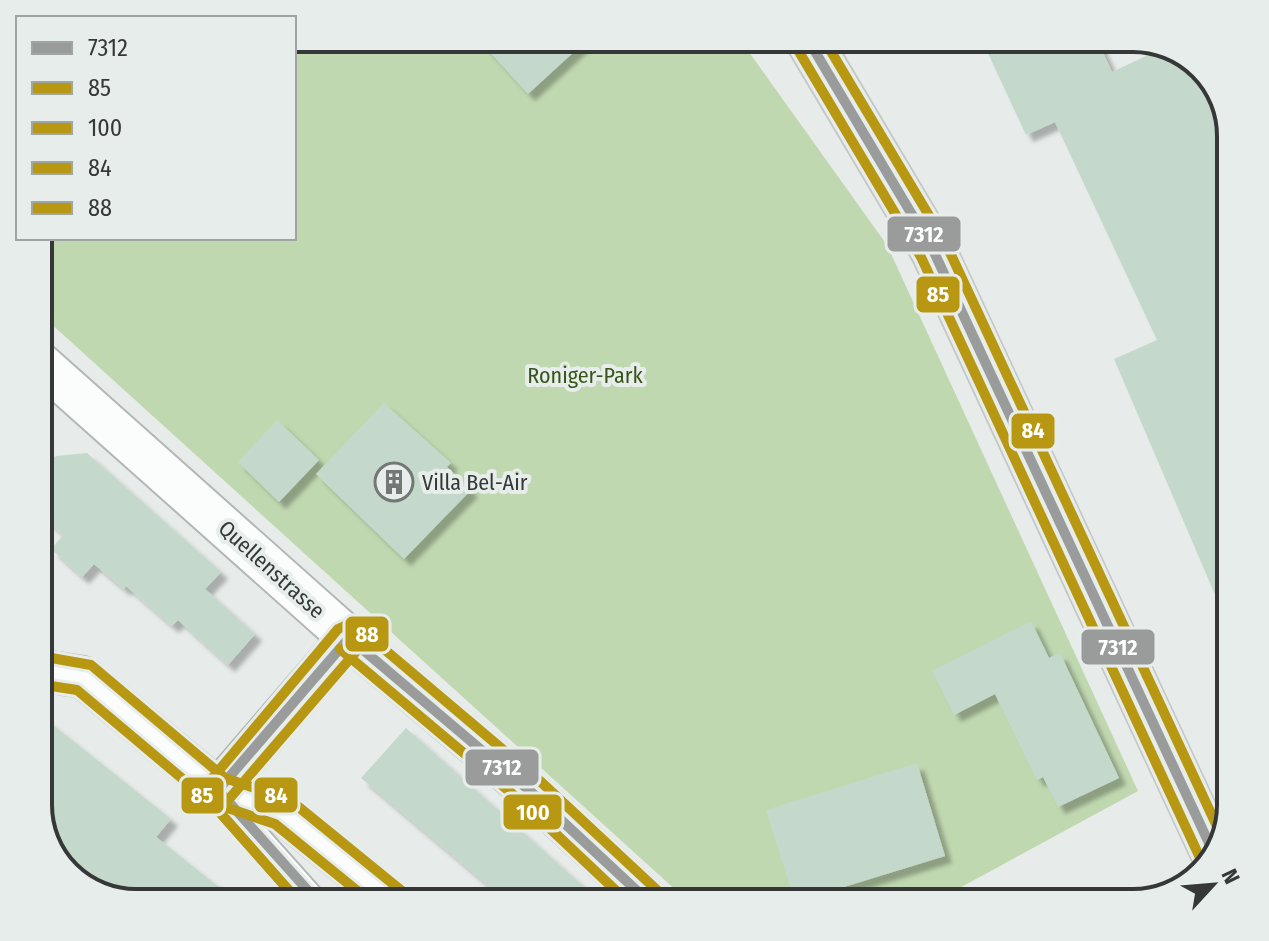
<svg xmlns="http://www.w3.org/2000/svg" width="1269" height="941" font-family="'Fira Sans Condensed',sans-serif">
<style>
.green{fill:#c0d8b0}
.building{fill:#c4d9cc;filter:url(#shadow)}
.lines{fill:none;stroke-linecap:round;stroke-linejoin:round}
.lane-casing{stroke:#b3b7b5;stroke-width:24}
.street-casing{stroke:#b3b7b5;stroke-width:44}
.primary-casing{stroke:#c6c8c8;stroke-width:48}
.lane{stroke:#fbfcfc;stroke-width:20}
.street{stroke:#fbfcfc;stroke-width:40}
.primary{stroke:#e3ebeb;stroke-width:44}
.bus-1-casing{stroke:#e6edeb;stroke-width:16}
.bus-2-casing{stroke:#e6edeb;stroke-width:16}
.bus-3-casing{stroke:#e6edeb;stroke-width:16}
.bus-4-casing{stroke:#e6edeb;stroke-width:16}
.bus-5-casing{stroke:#e6edeb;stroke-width:16}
.bus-1{stroke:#9a9c9b;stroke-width:10}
.bus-2{stroke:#b89813;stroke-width:10}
.bus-3{stroke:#b89813;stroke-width:10}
.bus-4{stroke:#b89813;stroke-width:10}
.bus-5{stroke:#b89813;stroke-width:10}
.labels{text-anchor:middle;stroke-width:8;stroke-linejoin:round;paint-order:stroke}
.park-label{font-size:22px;fill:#375518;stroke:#e6edeb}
.poi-label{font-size:22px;fill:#353837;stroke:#e6edeb;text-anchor:start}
.street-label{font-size:22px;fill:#353837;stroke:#e6edeb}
.rim{fill:none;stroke:#353837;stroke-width:4}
.line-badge{stroke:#e6edeb;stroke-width:3}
.badge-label{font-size:22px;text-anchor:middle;font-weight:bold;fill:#fff}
</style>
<defs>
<filter id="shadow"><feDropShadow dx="7" dy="7" stdDeviation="2" flood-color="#0004"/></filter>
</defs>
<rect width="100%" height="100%" fill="#e7ecea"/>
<path class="green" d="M294,38H739L887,245L1138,791L932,903H690L38,312V238H294Z"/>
<path class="building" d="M477,38H589L528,94Z
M1011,38H1096L1112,72L1163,48L1193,58L1231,135V632L1114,359L1157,340L1055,122L1026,135L986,49Z
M384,403L451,463L447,467L471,490L404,559L316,474Z
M277,420L319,460L279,502L238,462Z
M87,453L221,572L205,589L255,634L228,665L178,620L172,626L126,586L124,589L94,564L82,577L51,549L63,535L38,513V502L48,491L42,478L47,463L56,456Z
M1031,621L1049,658L1060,653L1119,778L1058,807L1043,777L1037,780L995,694L954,715L932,671Z
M38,713L171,819L156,837L239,903H135L76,883L38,811Z
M406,728L602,903H509L361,778Z
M917,763L945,856L795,902L766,810Z"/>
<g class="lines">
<g class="lane-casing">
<path id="lane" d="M229,802L319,903"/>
</g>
<g class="street-casing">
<path id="street" d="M38,361L349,638L531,792L650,903
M38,670L83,677L218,790L282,812L394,903
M218,790L349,638"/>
</g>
<g class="primary-casing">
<path id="primary" d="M807,38L933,250L1214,854"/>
</g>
<use href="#lane" class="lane"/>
<use href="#street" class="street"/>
<use href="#primary" class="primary"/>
<g class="bus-1-casing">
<path id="bus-1" d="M807,38L933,250L1214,854
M349,638L531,792L650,903
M218,790L349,638
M218,790L319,903"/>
</g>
<g class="bus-2-casing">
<path id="bus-2" d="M795,45L921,257L1201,860
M38,684L77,690L210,802L275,824L372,903"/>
</g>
<g class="bus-3-casing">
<path id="bus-3" d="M340,649L522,802L629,903
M208,799L300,903
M229,799L360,647"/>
</g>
<g class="bus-4-casing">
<path id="bus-4" d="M823,38L946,244L1221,835
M40,656L91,665L225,778L290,800L403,892"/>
</g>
<g class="bus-5-casing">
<path id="bus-5" d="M300,903L208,799L204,788L338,629L349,624L358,627L540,781L660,893"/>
</g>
<use href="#bus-1" class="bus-1"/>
<use href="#bus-2" class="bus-2"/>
<use href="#bus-3" class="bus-3"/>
<use href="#bus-4" class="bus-4"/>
<use href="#bus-5" class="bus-5"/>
</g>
<defs>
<g id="building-ring" transform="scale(2)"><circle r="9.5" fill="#e6edeb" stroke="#737776" stroke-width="1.5"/><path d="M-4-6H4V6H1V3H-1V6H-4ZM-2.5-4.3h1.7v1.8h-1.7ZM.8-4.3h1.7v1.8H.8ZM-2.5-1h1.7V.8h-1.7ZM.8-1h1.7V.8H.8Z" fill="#737776"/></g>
</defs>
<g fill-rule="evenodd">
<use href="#building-ring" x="394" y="482"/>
</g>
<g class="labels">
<g class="park-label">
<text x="585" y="383">Roniger-Park</text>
</g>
<g class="poi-label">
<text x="422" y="490">Villa Bel-Air</text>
</g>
<g class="street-label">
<text transform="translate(272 569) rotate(42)" y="8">Quellenstrasse</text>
</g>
</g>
<path d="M0 0H1269V941H0ZM136 52H1133A84 84 0 0 1 1217 136V805A84 84 0 0 1 1133 889H136A84 84 0 0 1 52 805V136A84 84 0 0 1 136 52Z" fill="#e6edeb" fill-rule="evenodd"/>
<path class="rim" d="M136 52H1133A84 84 0 0 1 1217 136V805A84 84 0 0 1 1133 889H136A84 84 0 0 1 52 805V136A84 84 0 0 1 136 52Z"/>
<g class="line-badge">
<rect x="886" y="215" width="76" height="38" rx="8" fill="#9a9c9b"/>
<rect x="915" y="275" width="46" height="39" rx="8" fill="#b89813"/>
<rect x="1010" y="412" width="46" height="38" rx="8" fill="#b89813"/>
<rect x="344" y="615" width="46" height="38" rx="8" fill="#b89813"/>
<rect x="1080" y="628" width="76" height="38" rx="8" fill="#9a9c9b"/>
<rect x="464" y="748" width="76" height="39" rx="8" fill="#9a9c9b"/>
<rect x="253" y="776" width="46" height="38" rx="8" fill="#b89813"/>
<rect x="180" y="776" width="45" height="39" rx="8" fill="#b89813"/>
<rect x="502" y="793" width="61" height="38" rx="8" fill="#b89813"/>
</g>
<g class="badge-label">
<text x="924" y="242">7312</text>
<text x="938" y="302">85</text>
<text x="1033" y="438">84</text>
<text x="367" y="642">88</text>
<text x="1118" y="655">7312</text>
<text x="502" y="775">7312</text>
<text x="276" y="803">84</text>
<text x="202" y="803">85</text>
<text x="533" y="820">100</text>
</g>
<rect x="16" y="16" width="280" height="224" fill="#e6edeb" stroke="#9fa5a3" stroke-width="2"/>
<rect x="32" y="42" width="40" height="12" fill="#9a9c9b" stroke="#9fa5a3" stroke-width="2"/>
<text x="88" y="56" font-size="24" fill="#353837">7312</text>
<rect x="32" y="82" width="40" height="12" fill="#b89813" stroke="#9fa5a3" stroke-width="2"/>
<text x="88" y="96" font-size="24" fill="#353837">85</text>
<rect x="32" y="122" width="40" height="12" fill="#b89813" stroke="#9fa5a3" stroke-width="2"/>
<text x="88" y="136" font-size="24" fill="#353837">100</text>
<rect x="32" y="162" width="40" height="12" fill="#b89813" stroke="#9fa5a3" stroke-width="2"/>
<text x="88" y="176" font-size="24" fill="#353837">84</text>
<rect x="32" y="202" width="40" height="12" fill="#b89813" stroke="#9fa5a3" stroke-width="2"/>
<text x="88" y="216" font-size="24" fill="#353837">88</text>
<g transform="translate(1213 885) rotate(64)" stroke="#e6edeb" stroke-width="6" paint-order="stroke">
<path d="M0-6L14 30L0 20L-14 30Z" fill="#353837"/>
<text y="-12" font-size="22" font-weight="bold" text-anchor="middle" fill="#353837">N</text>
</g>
</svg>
